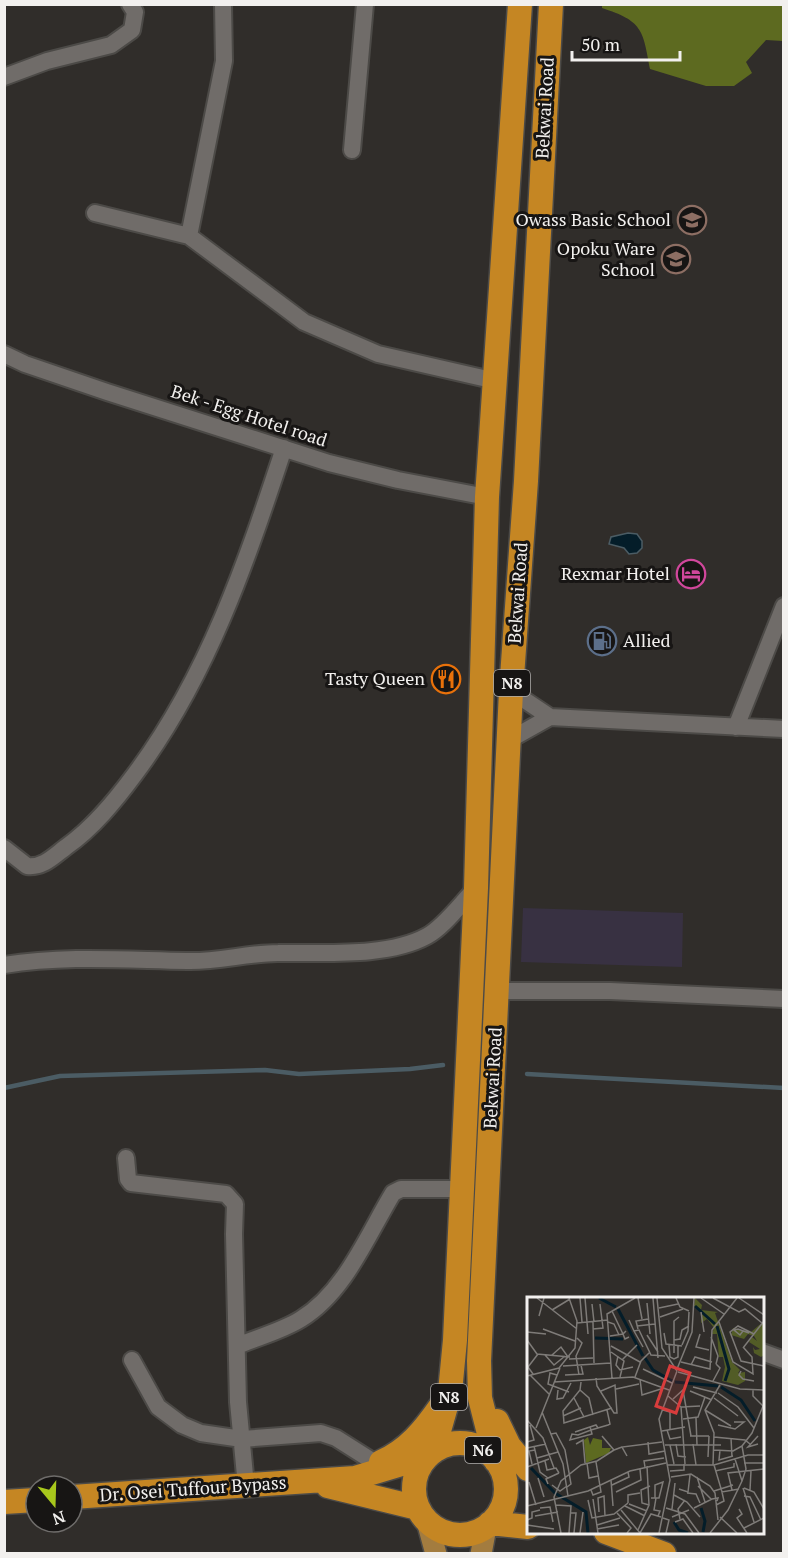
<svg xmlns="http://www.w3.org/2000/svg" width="788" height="1558" font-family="'PT Serif',serif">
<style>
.commercial{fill:#383142}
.forest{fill:#5d6a20}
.water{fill:#041d29;stroke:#4b5c64;stroke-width:1.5}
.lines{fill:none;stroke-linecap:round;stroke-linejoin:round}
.stream{stroke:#4b5c64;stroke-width:4.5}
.minor-casing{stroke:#4c4a47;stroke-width:20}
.major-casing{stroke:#4c4a47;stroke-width:24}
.highway-casing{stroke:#4c4a47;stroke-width:27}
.minor{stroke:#706c69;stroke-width:16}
.major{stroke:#a37c3f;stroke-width:21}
.highway{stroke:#c58623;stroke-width:24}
.labels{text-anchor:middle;stroke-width:6;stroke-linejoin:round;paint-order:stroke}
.shield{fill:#171514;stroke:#b0aead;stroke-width:1.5}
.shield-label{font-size:16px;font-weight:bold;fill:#f2f0ee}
.street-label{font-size:18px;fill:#f2f0ee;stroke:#171514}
.poi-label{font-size:18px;fill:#f2f0ee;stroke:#171514;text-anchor:end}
.inset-river{fill:none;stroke:#041d29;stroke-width:3}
.inset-road{fill:none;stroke:#7e7b78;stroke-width:1.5}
.view{fill:#d93c3c;fill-opacity:0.15;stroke:#d93c3c;stroke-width:3}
.inset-edge{fill:none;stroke:#f2f0ee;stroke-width:3}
</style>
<rect width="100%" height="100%" fill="#302d2a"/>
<path class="commercial" d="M523,908L683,913L682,967L521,962Z"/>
<path class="forest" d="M602,5H783V41L766,40L746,62L752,73L734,86H706L650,69C643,29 642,21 602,8Z"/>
<path class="water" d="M628,533L637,534L642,541V548L637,553L629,554L624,548L609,544L611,537Z"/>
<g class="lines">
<path class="stream" d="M527,1074L784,1088
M4,1088L60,1076L265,1070L299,1074L410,1069L443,1065"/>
<g class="minor-casing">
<path id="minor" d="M4,77L47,61L111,45L132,30L135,12L130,4
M352,150L365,4
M95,213L189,236L304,322L378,354L496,381
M189,236L224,61L223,4
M4,354L25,364L107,392L329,463L398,480L487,497
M511,691L550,717L784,729
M736,727L784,606
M509,740L550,717
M4,848L27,866C43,868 54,856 66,847C93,828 115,801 135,774C208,676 246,563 284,448
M4,965C66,955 125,960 187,961C218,962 247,953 278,953C322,952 387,958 427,936C444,927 462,902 476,888
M497,991H610L784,999
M126,1158L128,1179L131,1183L226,1194L235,1204L234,1234L238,1402L246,1486
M237,1346C258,1337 282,1331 301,1319C345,1292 367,1236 393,1193L401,1189H462
M762,1352L784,1360
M132,1360L158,1407L182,1425L201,1433L242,1439L321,1433L336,1438L377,1464"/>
</g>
<g class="major-casing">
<path id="major" d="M427,1521L436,1554
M481,1554L486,1527"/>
</g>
<g class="highway-casing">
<path id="highway" d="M497,1421L509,1446L528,1469
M414 1489a46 46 0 1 1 92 0a46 46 0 1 1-92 0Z
M433,1452L450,1392L455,1340L476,888L487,497L520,4
M496,1461L480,1398L479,1361L511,691L526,481L551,4
M381,1462C408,1450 424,1430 440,1407
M328,1486L418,1508
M72,1497L355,1478L428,1456
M4,1502L36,1500
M490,1523L528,1527
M606,1532L664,1554"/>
</g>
<use href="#minor" class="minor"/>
<use href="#major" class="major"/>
<use href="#highway" class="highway"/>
</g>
<defs>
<g id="school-ring" transform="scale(1.5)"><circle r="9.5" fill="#171514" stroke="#8d6e63" stroke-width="1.5"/><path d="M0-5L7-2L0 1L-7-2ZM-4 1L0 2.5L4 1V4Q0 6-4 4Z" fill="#8d6e63"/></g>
<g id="hotel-ring" transform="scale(1.5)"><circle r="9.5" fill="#171514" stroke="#d1479c" stroke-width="1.5"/><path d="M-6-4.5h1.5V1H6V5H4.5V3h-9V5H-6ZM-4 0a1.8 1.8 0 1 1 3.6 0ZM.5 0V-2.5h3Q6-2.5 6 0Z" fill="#d1479c"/></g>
<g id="fuel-ring" transform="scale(1.5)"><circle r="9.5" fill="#171514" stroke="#5c6f8a" stroke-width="1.5"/><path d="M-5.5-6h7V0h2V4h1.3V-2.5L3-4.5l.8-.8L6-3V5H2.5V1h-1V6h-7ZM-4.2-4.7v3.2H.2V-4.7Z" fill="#5c6f8a"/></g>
<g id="restaurant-ring" transform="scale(1.5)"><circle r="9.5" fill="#171514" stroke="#e8710a" stroke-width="1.5"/><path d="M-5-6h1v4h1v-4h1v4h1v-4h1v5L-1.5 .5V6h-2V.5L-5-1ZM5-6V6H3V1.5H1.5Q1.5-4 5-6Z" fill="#e8710a"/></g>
</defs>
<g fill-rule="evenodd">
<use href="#school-ring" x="692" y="220"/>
<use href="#school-ring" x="676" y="259"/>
<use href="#hotel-ring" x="691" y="574"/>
<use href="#fuel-ring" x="602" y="641"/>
<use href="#restaurant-ring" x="446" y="679"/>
</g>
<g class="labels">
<g class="shield">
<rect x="494" y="670" width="36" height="26" rx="4.5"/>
<rect x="431" y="1384" width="36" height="26" rx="4.5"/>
<rect x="465" y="1437" width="36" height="26" rx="4.5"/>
</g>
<g class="shield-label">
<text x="512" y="689">N8</text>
<text x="449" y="1403">N8</text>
<text x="483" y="1456">N6</text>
</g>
<g class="street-label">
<text transform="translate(545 108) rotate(-87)" y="6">Bekwai Road</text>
<text transform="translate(249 416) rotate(18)" y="6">Bek - Egg Hotel road</text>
<text transform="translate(518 593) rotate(-86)" y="6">Bekwai Road</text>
<text transform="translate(493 1078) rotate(-87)" y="6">Bekwai Road</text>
<text transform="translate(193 1489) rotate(-4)" y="6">Dr. Osei Tuffour Bypass</text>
</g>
<g class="poi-label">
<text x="671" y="226">Owass Basic School</text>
<text x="655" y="255">Opoku Ware<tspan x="655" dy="21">School</tspan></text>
<text x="670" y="580">Rexmar Hotel</text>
<text x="623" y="647" text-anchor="start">Allied</text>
<text x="425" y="685">Tasty Queen</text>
</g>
</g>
<g transform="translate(527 1297)">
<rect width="237" height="237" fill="#302d2a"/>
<path d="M168,1L175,8L174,13L191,15L188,16L205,65L213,73L211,76L218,75V84L211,88L195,84L198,70L196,60H192L190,37H185L187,31L180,22L174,26V14L167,9ZM237,24V58L234,60L227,56L226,50L228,53L233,52L222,45L225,40L230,44L227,39L221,37L217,42L204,38L206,31L224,35Z" fill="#525c26"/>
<path d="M61,140L63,148L66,141L75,143V151H84L82,156L59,166L57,143Z" fill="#5d6a20"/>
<path class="inset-river" d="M72,1L89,10M168,9L188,27M91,12L116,59M190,29L202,72L198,84M68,41L96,42M118,61L126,73L145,84M148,85L191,89M194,90L214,103L228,124M4,171L28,196L59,215L61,236M174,211L178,224L176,235M147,225L152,233L161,236"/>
<path class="inset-road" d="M10,1L50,32M53,1L55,25M58,1L61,37M111,1L115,22M126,1L131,61M130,1L135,51L150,74M149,1L153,10L162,14M174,1L197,17M186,1L212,15L218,12L235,26M212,1L237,18M120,6L123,37M65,7L67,25M132,11L151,7M25,13L43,2M85,14L96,37L99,34M174,15L177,35M12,19L17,1M133,20L156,12M102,23L107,34L112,33L124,58L138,59M66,25L67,66M81,25L87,27L92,38M192,25L206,65L226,77L225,60L216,50M50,26L81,23M110,29L128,27M16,32L48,44M66,32L76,31L73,7M111,32L109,24L121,22M107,34L116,50M216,34L213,38L207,33L211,32L222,36M0,35L19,37M137,36L139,47L155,49M173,37L169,50L182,53M227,37L211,29L203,35L214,64L237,69M120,38L131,55M83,39L96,37L98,42L102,40M184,40L191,59L189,67M50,41L55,46L49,59L52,78M0,43L10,57L43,60M147,43L153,42L155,33L162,29M142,48L143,60L147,62L151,60V48M155,48L161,34L162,15M84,49L113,65M216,51L237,24M84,55L97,64L93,80M147,56V24L152,20M18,58L27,68L38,59M25,58L34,50L41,60M91,59L89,68L93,73L106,70M42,62L66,61M95,63L110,48M154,65L183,72L185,33L210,1M164,68L168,60L185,65M36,69L84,66M116,72L145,86M150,72L165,35L167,1M214,74L212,78L216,82L227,84M151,75L213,92L237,93M6,77L1,70L11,57M3,78L22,97M30,78L23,76L21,87L42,95M38,78L56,77L54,68M0,79L32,71L48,51L50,24L42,1M108,80L114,64L123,55M69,81L70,89L87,116H90L88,88L74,94M85,81L80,17L108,1M113,82L115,98L137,91M186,84L193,71L189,67M27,85L106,80L142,93M54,85L53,93L36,114L37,126L85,111M166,90L190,96M89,92L112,87M31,93L30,102L36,101L44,86M53,93L62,101L66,118M226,93V99L237,110M163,94L185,103M191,96L211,110L227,131M141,99L154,110L158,167M47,101L57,120M187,101L211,119M146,102L156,93L164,139M154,110L173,109M136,113L143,115V133M178,113L204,129M15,115L36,167L41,199M36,119L54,111M169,121L170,148M156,122L171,120L178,100M0,123L16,141L27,171M191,128L208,132L217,125H207M63,130L64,133L65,137L43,143L45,137L51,138L64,133L81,128L83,127L80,113M9,131L33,71M140,133L143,142L154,140M135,134L158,130M48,135L69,128L71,131M24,137L29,136L38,153L44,187L40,190M75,139L87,153L95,150M163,139H182M231,139L221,150L231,147M187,140L218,143L223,147M204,141L205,160M0,145L7,143L3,128M121,145L122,157L138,154M49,147L56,143L58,166M149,147L151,159L159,160M166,147L169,168M138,148H194M143,148L147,167M7,149L13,175L21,181M0,151L19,147M187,153L206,154L215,149M193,153L192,163L206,159M100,159L95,150L135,145M181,160L182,139M10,161L31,155M208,162L215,184M18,164L20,173L29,171L32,176M60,166L62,181L71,179M217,166H237M5,167L2,154L8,153M141,168H187L221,158H237M186,168L187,136L178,113L193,88M187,168L195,195L212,192M0,170L22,162M118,170L117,164L137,161M143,174L157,173V167M188,174L207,170V166M144,180L164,177L183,189L188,196L191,223M170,180L178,205M11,181L17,200M84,183L86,209M2,185L9,208M21,187L19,182L32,176M25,188L33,194L40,189M85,188L102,180L101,175M171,189L184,202M216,191L227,225M217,191L227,195L237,212M152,192L161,195L163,178M64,193L66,198L74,195L69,165M205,193L201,176L237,172M223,193L224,174M187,194L206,188M89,195L114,183L113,172M160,196L169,197L173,206M147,198L160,205L173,220M217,199L223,200L234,223M124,201H132L136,185L128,188V201M129,201L127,213L133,214L131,219M66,202L71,236M61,203L65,221L87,217L101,206M101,206V198L113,196M102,207L120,214M29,208L44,209L42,236M122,208L115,206L114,193L123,189M189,208L197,204L195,195M0,209L61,194L103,174L139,166M98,209L118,219M13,211L23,210L26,225M139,211L158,217L172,236M167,211L185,202L191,201L190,204M145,212L148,186M212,212L215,217L210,221L220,236M94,213L113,236L124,217L134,220M72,215L71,201L77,199L78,219M44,216H49L47,236M90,216L104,231L100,236M8,219L31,215M145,220L162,213M193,220L210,236M136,221L142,223L139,236M153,222L151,212L158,203M0,223L5,221V215L13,213M148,225L156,222L166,236M0,228L27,232M70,228L93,221M217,231L237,221M70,232L92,228M111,233L122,208L120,169M34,236L27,200L34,184L54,168L70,164L87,153M53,236L56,215M132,236L143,183L132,122L150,74M183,236L201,213L215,184L219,172L215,149L225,136L236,109"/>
<path class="view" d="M143,69L163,76L149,116L129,109Z"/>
<rect width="237" height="237" class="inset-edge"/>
</g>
<rect width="788" height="1558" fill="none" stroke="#f2f0ee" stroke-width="12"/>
<g transform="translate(54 1504) rotate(161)"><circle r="28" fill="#171514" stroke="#6f6d6b" stroke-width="1.5"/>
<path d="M0-4.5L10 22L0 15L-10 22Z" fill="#a8c71c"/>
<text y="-9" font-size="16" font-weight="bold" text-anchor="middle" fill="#f2f0ee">N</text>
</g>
<path d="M572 51v9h108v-9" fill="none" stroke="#f2f0ee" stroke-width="3"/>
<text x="581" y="51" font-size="18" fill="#f2f0ee" stroke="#171514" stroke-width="4.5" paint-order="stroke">50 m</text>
</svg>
